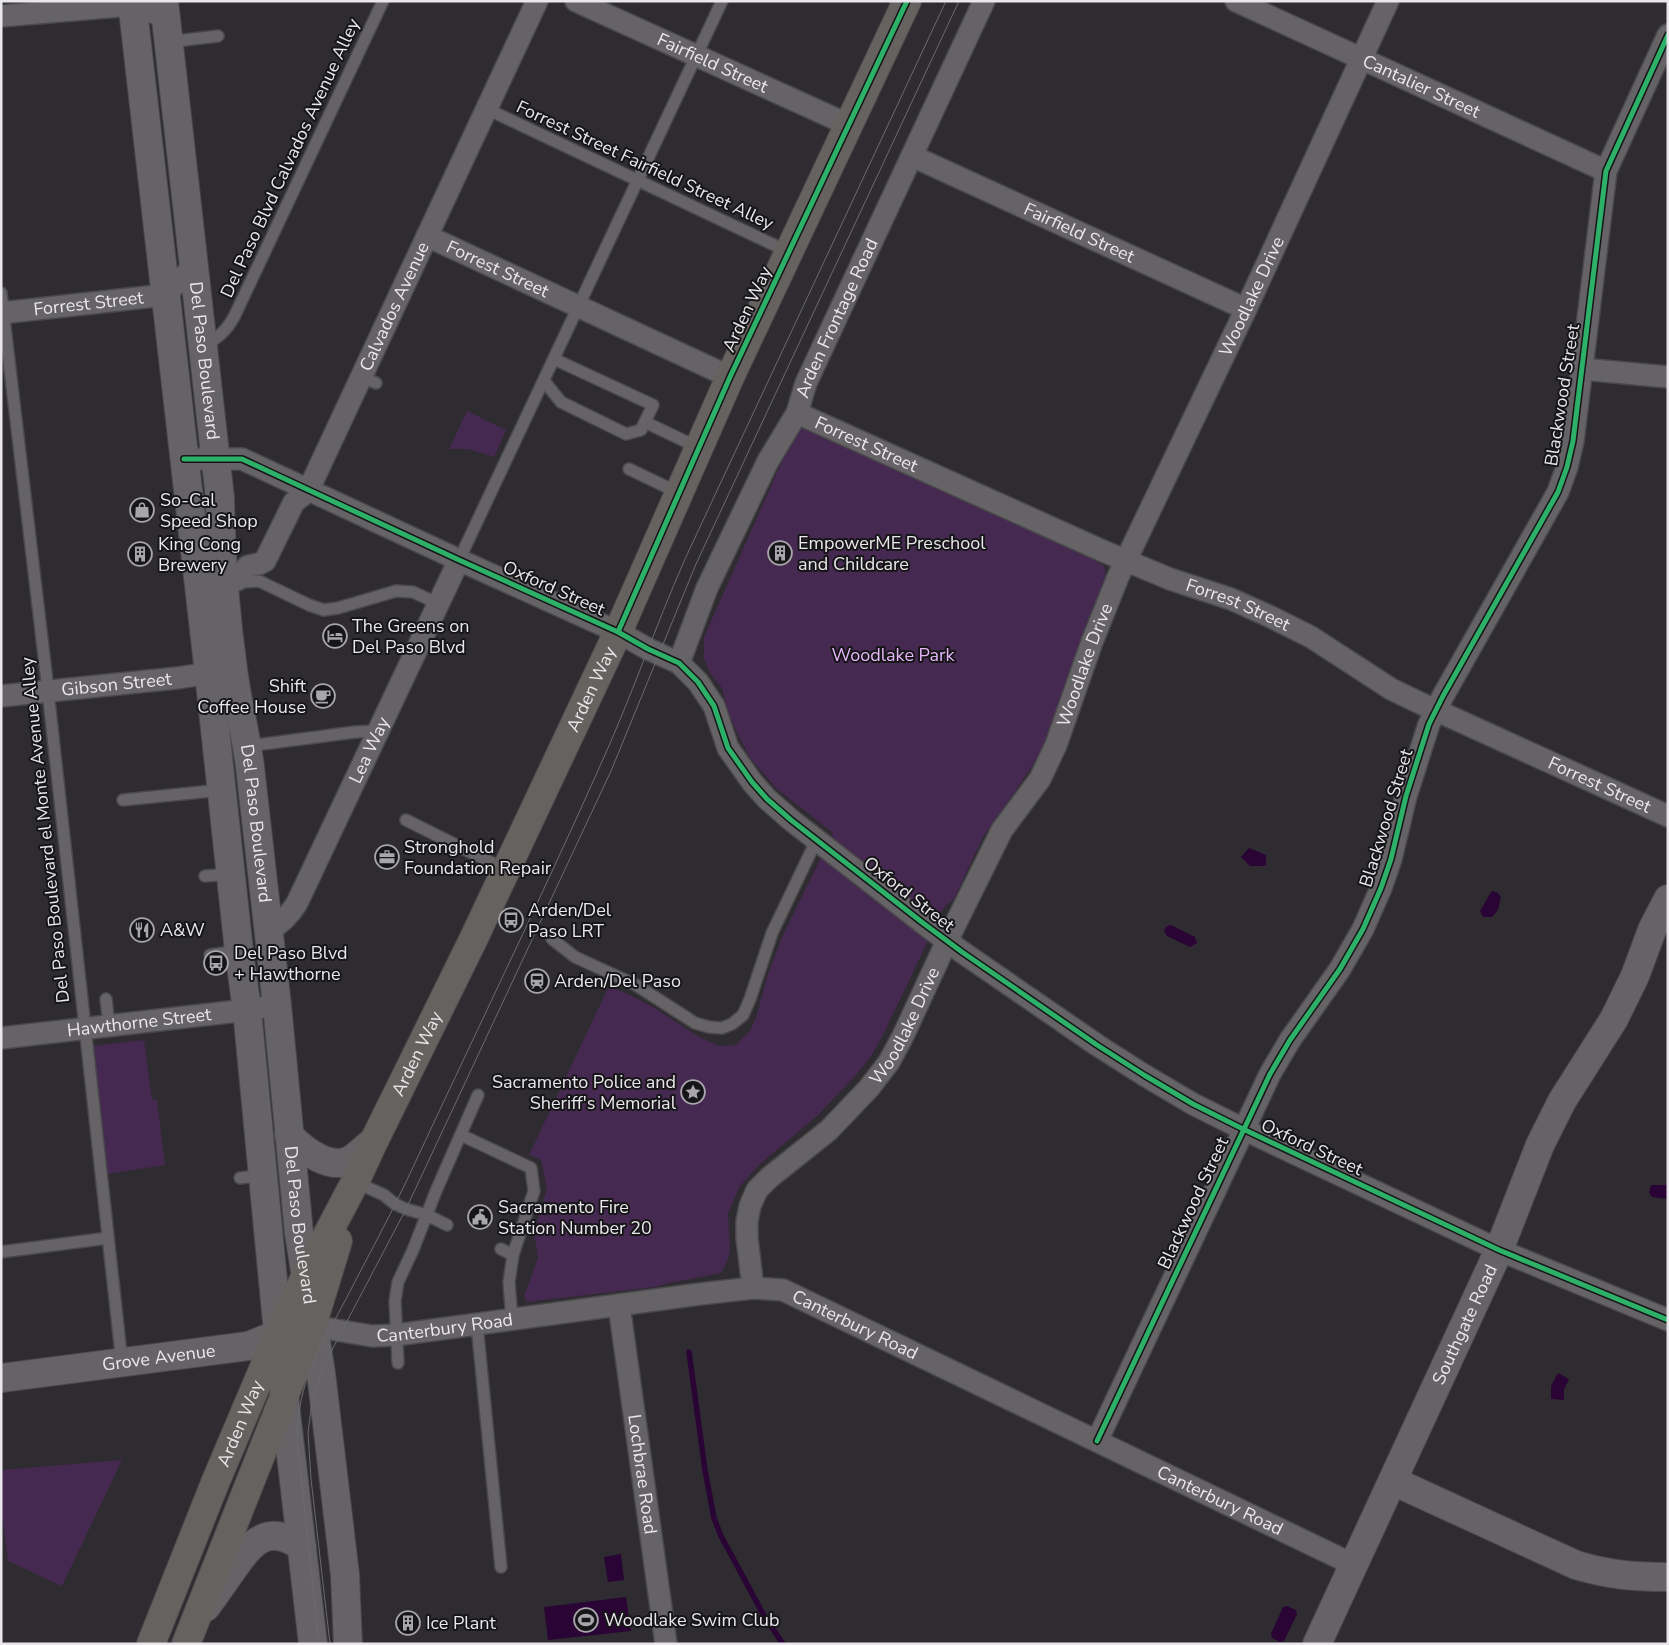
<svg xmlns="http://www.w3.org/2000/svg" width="1669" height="1645" font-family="'Nunito Sans',sans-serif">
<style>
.green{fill:#462951}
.water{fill:#290435}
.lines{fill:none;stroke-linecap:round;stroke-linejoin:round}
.stream{stroke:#290435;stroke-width:5.5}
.lane-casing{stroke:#49484a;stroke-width:14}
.street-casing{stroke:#49484a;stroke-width:24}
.secondary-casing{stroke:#49484a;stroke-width:30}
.primary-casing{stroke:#49484a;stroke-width:30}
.lane{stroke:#656366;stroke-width:11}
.street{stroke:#656366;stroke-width:21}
.secondary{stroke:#656366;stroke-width:28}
.primary{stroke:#65625f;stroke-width:28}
.tram{stroke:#6b6a6c;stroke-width:1}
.cycleway-casing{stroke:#161517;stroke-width:8}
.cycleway{stroke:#2db169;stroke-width:5}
.labels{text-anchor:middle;stroke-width:4;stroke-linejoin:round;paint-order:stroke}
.street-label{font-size:18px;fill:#e9e7eb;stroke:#161517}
.poi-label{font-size:18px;fill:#e9e7eb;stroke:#161517;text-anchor:start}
.park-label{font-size:18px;fill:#e6b6fa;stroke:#161517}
</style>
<rect width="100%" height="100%" fill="#2e2c30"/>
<path class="green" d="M467,411L506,430L494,457L468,449H449Z
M801,427L816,428L1088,556L1104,566L1107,579L1043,748L1021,783L983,837L954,899L944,907L884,1033L871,1056L855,1076L819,1114L759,1165L740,1186L728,1213L730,1250L727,1262L721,1273L669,1283L655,1287L526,1302L524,1296L538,1258L534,1233L547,1188L541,1160L529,1155L609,986L632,996L653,1007L701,1038L719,1046L736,1045L749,1032L756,1018L768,974L782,937L833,833L777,789L750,758L729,716L722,688L710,673L704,659V637L791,441Z
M144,1040L152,1100H157L165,1165L107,1174L93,1046Z
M122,1460L62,1586L8,1561L1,1505V1470Z"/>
<path class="water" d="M1249,848L1266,855V865L1264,866H1250L1241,857Z
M1493,891L1498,893L1501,897L1498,910L1492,917H1483L1480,911L1491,892Z
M1171,925L1195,937L1197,943L1190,947L1167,936L1164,931L1166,927Z
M1668,1183L1667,1199L1652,1197L1649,1193L1651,1185H1665Z
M1558,1373L1569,1379L1564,1390V1400L1551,1399V1386Z
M621,1554L624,1580L608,1582L604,1557Z
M626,1597L631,1631L548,1640L544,1607Z
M1287,1606L1296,1610L1297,1614L1284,1641L1280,1642L1272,1638L1271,1634L1283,1607Z"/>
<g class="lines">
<path class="stream" d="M689,1352L705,1470L714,1518L721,1536L763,1614L783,1644"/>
<g class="lane-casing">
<path id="lane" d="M168,42L218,36
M487,109L789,252
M1,293L46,673L122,1363
M204,346C218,338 226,331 234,317L383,1
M362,377L376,383
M544,381L561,402L626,434L641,430L653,405L554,359
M645,422L699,448
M629,469L679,493
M459,560L722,1
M237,580L242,582L259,581L309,605L324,610L338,608L396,591L413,592L439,604
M248,746L355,732L378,731
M123,800L221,790
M406,820L506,870
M205,876L230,874
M552,939L575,957L636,985L695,1023L709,1027L722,1028L732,1024L743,1015L750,999L772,933L817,839
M210,955L239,951
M106,999L109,1025
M461,1135L531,1168L534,1191L513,1255L509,1282L512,1320
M240,1178L264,1175
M355,1182L384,1195L395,1204L406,1209L427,1215L447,1225
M501,1249L513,1255
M1,1252L108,1238
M477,1325L501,1567
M398,1363L395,1301L398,1282L413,1250L436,1191L478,1095"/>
</g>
<g class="street-casing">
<g id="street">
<path id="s1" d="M576,1L849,125"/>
<path id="s2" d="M1236,1L1606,171"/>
<path d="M1,16L132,5L166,17"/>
<path id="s3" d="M912,156L1246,309"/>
<path id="s4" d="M427,236L730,377"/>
<path id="s5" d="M1,313L165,295L194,266"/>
<path d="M1582,369L1668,377"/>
<path id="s6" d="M797,413L1103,551L1170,579L1231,599L1271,617L1311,637L1391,689L1420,703L1668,816"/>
<path d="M184,459H242L459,560L618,632L648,649L679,663L698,682L714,706L728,748L752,782L767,799L791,820L923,923L962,952L1097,1045L1144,1075L1193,1104L1243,1129L1499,1250L1668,1320"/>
<path id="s7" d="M224,581L237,580L248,566L259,564L265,561L294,502L308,491L537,1"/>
<path id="s8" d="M679,663L707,588L768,461L797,413L806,383L984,1"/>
<path id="s9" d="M1,696L177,678L223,671"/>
<path id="s10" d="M268,931C281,924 289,916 297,903L459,560"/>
<path id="s11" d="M1,1038L247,1010L277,1005"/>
<path id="s12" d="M753,1288L747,1238V1221L750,1206L757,1190L770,1177L829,1130L869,1088L889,1062L903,1036L947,941L1002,830L1040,779L1056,745L1092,642L1118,577L1246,309L1388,1"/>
<path id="s13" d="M619,1305L666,1644"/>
<path id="s14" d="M312,1326L372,1336L396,1335L700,1294L753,1288L783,1290L1354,1565"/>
<path d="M1097,1441L1270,1074L1290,1040L1340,969L1363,929L1381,888L1391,859L1406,796L1429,724L1443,696L1558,492L1567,467L1573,441L1606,171L1668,35"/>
</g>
</g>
<g class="secondary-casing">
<g id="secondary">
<path d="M132,1L209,673L239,951L247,1010L284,1395L313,1644"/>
<path id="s15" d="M164,1L220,498C221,555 225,613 233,669C237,702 246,734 250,767L277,1005L299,1233L321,1373L345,1575L348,1644"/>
<path d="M289,1135C303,1150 331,1172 352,1159C359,1154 366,1147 374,1141"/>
<path id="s16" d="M1,1378L248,1346L278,1334L295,1330"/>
<path d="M1393,1481L1576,1565C1610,1575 1633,1577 1668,1577"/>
<path d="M206,1607C215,1595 224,1582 233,1569C252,1541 269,1523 302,1547"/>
<path id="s17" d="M1317,1644L1499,1250L1540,1145L1562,1101L1614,1019L1635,976L1652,930L1668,899"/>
</g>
</g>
<g class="primary-casing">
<g id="primary">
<path id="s18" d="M151,1644L215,1483L278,1334L305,1277L355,1182L374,1141L473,940L618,632L730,377L907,1"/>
<path d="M186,1644L312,1326L338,1241"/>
</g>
</g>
<use href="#lane" class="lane"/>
<use href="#street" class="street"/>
<use href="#secondary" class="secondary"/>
<use href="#primary" class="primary"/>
<path class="tram" d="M319,1644L297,1440C298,1378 320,1349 347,1297C367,1258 388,1220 407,1180C471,1042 538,905 600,766C631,698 655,627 685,559L946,1
M330,1644L311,1479L308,1432L312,1402L321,1373L333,1348L406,1209L611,771L696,564L959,1"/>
<g class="cycleway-casing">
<path id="cycleway" d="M184,459H242L459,560L618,632L648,649L679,663L698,682L714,706L728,748L752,782L767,799L791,820L923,923L962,952L1097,1045L1144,1075L1193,1104L1243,1129L1499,1250L1668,1320
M618,632L730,377L907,1
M1097,1441L1270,1074L1290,1040L1340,969L1363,929L1381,888L1391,859L1406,796L1429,724L1443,696L1558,492L1567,467L1573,441L1606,171L1668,35"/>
</g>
<use href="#cycleway" class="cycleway"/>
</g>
<defs>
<g id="shop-ring" transform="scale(1.25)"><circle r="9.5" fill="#161517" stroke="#a8a6aa" stroke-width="1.5"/><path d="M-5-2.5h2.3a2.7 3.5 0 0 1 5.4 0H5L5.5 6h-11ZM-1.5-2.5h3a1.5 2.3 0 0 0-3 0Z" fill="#a8a6aa"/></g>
<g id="building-ring" transform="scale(1.25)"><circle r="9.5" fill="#161517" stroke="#a8a6aa" stroke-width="1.5"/><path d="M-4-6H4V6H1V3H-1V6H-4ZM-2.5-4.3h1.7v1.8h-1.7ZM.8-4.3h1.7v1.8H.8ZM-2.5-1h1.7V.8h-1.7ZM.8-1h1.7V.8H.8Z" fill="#a8a6aa"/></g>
<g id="hotel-ring" transform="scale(1.25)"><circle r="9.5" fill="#161517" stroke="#a8a6aa" stroke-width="1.5"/><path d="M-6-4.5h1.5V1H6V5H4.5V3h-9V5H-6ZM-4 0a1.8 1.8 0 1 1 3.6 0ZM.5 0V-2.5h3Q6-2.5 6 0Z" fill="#a8a6aa"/></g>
<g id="cafe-ring" transform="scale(1.25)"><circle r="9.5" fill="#161517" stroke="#a8a6aa" stroke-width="1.5"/><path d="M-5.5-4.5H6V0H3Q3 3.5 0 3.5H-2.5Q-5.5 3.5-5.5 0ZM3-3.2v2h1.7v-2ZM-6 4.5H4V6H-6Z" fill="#a8a6aa"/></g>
<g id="office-ring" transform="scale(1.25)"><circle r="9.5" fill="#161517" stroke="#a8a6aa" stroke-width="1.5"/><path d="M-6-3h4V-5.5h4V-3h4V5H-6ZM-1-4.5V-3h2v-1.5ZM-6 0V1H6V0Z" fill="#a8a6aa"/></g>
<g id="bus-ring" transform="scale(1.25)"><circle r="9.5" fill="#161517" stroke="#a8a6aa" stroke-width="1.5"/><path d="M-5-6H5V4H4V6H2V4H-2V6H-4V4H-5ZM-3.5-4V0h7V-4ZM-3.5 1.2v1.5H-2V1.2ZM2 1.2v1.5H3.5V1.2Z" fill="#a8a6aa"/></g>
<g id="restaurant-ring" transform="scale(1.25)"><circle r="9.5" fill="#161517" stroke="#a8a6aa" stroke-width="1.5"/><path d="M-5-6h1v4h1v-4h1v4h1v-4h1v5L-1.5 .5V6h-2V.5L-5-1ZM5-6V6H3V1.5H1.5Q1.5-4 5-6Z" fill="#a8a6aa"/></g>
<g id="station-ring" transform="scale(1.25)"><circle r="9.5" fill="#161517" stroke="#a8a6aa" stroke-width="1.5"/><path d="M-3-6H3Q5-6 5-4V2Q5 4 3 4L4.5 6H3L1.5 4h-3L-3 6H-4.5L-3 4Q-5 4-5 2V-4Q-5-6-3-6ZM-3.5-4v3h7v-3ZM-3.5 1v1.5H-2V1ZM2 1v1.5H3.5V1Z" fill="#a8a6aa"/></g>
<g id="sight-ring" transform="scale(1.25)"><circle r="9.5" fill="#161517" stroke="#a8a6aa" stroke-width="1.5"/><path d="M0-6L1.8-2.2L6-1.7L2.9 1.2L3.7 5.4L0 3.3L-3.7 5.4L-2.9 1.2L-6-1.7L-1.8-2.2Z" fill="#a8a6aa"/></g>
<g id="civic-ring" transform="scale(1.25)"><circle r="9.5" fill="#161517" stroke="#a8a6aa" stroke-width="1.5"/><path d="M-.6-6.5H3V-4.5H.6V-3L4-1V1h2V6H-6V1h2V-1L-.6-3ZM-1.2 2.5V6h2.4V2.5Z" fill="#a8a6aa"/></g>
<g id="stadium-ring" transform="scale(1.25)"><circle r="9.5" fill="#161517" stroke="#a8a6aa" stroke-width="1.5"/><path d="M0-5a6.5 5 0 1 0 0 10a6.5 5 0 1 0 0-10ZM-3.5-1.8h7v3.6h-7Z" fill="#a8a6aa"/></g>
</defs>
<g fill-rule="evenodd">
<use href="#shop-ring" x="142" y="510"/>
<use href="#building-ring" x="780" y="553"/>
<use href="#building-ring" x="140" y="554"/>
<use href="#hotel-ring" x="335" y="636"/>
<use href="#cafe-ring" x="323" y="696"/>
<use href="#office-ring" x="387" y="857"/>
<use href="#bus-ring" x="511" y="920"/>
<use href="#restaurant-ring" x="142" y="930"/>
<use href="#bus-ring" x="216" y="963"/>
<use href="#station-ring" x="537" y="981"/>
<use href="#sight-ring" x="693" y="1092"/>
<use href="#civic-ring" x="480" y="1217"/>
<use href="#stadium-ring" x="586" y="1620"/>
<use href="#building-ring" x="408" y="1623"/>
</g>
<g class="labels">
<g class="street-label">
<text dy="6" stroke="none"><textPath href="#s1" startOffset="150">Fairfield Street</textPath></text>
<text dy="6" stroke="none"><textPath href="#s2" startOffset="204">Cantalier Street</textPath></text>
<text transform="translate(290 158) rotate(-65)" y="6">Del Paso Blvd Calvados Avenue Alley</text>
<text transform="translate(645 165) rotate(25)" y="6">Forrest Street Fairfield Street Alley</text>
<text dy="6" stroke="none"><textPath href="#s3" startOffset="184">Fairfield Street</textPath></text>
<text dy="6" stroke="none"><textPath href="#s4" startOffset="78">Forrest Street</textPath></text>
<text dy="6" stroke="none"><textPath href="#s12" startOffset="1134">Woodlake Drive</textPath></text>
<text dy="6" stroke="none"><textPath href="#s5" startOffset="88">Forrest Street</textPath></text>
<text dy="6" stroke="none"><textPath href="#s7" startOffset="336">Calvados Avenue</textPath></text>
<text transform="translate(747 309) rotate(-65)" y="6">Arden Way</text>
<text dy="6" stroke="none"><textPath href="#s8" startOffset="380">Arden Frontage Road</textPath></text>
<text dy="6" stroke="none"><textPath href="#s15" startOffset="362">Del Paso Boulevard</textPath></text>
<text transform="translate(1562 395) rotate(-81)" y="6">Blackwood Street</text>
<text dy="6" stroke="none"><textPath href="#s6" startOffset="76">Forrest Street</textPath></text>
<text transform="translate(554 588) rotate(24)" y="6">Oxford Street</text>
<text dy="6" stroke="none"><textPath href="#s6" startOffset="481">Forrest Street</textPath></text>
<text dy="6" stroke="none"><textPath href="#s12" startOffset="729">Woodlake Drive</textPath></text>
<text dy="6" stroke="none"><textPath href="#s9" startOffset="116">Gibson Street</textPath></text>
<text dy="6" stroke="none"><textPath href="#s18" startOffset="1052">Arden Way</textPath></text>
<text dy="6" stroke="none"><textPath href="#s10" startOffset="210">Lea Way</textPath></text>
<text dy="6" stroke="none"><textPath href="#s6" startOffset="886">Forrest Street</textPath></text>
<text transform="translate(1386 818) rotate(-73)" y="6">Blackwood Street</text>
<text dy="6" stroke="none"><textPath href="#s15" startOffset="828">Del Paso Boulevard</textPath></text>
<text transform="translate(45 830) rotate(-96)" y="6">Del Paso Boulevard el Monte Avenue Alley</text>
<text transform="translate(909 894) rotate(38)" y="6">Oxford Street</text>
<text dy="6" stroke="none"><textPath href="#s11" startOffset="139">Hawthorne Street</textPath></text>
<text dy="6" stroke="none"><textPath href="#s12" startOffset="324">Woodlake Drive</textPath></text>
<text dy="6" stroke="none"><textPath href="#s18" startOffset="648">Arden Way</textPath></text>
<text transform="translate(1312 1147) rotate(25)" y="6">Oxford Street</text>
<text transform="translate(1193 1203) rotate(-65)" y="6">Blackwood Street</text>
<text dy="6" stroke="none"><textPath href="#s15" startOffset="1232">Del Paso Boulevard</textPath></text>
<text dy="6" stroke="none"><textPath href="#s17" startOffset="352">Southgate Road</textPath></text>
<text dy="6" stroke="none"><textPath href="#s14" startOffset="555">Canterbury Road</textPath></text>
<text dy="6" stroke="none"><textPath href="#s14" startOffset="134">Canterbury Road</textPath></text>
<text dy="6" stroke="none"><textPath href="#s16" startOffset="159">Grove Avenue</textPath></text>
<text dy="6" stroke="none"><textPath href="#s18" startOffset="238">Arden Way</textPath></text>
<text dy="6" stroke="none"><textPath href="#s13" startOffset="171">Lochbrae Road</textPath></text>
<text dy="6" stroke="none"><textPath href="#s14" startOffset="960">Canterbury Road</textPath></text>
</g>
<g class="poi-label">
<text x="160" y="506">So-Cal<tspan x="160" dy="21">Speed Shop</tspan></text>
<text x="798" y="549">EmpowerME Preschool<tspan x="798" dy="21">and Childcare</tspan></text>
<text x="158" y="550">King Cong<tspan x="158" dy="21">Brewery</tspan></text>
<text x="352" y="632">The Greens on<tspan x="352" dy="21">Del Paso Blvd</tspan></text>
<text x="306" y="692" text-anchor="end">Shift<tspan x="306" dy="21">Coffee House</tspan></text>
<text x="404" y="853">Stronghold<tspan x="404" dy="21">Foundation Repair</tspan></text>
<text x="528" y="916">Arden/Del<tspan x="528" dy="21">Paso LRT</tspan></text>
<text x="160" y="936">A&amp;W</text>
<text x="234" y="959">Del Paso Blvd<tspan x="234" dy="21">+ Hawthorne</tspan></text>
<text x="554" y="987">Arden/Del Paso</text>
<text x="676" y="1088" text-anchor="end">Sacramento Police and<tspan x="676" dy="21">Sheriff's Memorial</tspan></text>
<text x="498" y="1213">Sacramento Fire<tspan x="498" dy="21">Station Number 20</tspan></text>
<text x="604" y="1626">Woodlake Swim Club</text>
<text x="426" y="1629">Ice Plant</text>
</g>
<g class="park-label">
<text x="893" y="661">Woodlake Park</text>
</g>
</g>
<rect width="1669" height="1645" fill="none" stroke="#e9e7eb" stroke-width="5"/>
</svg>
